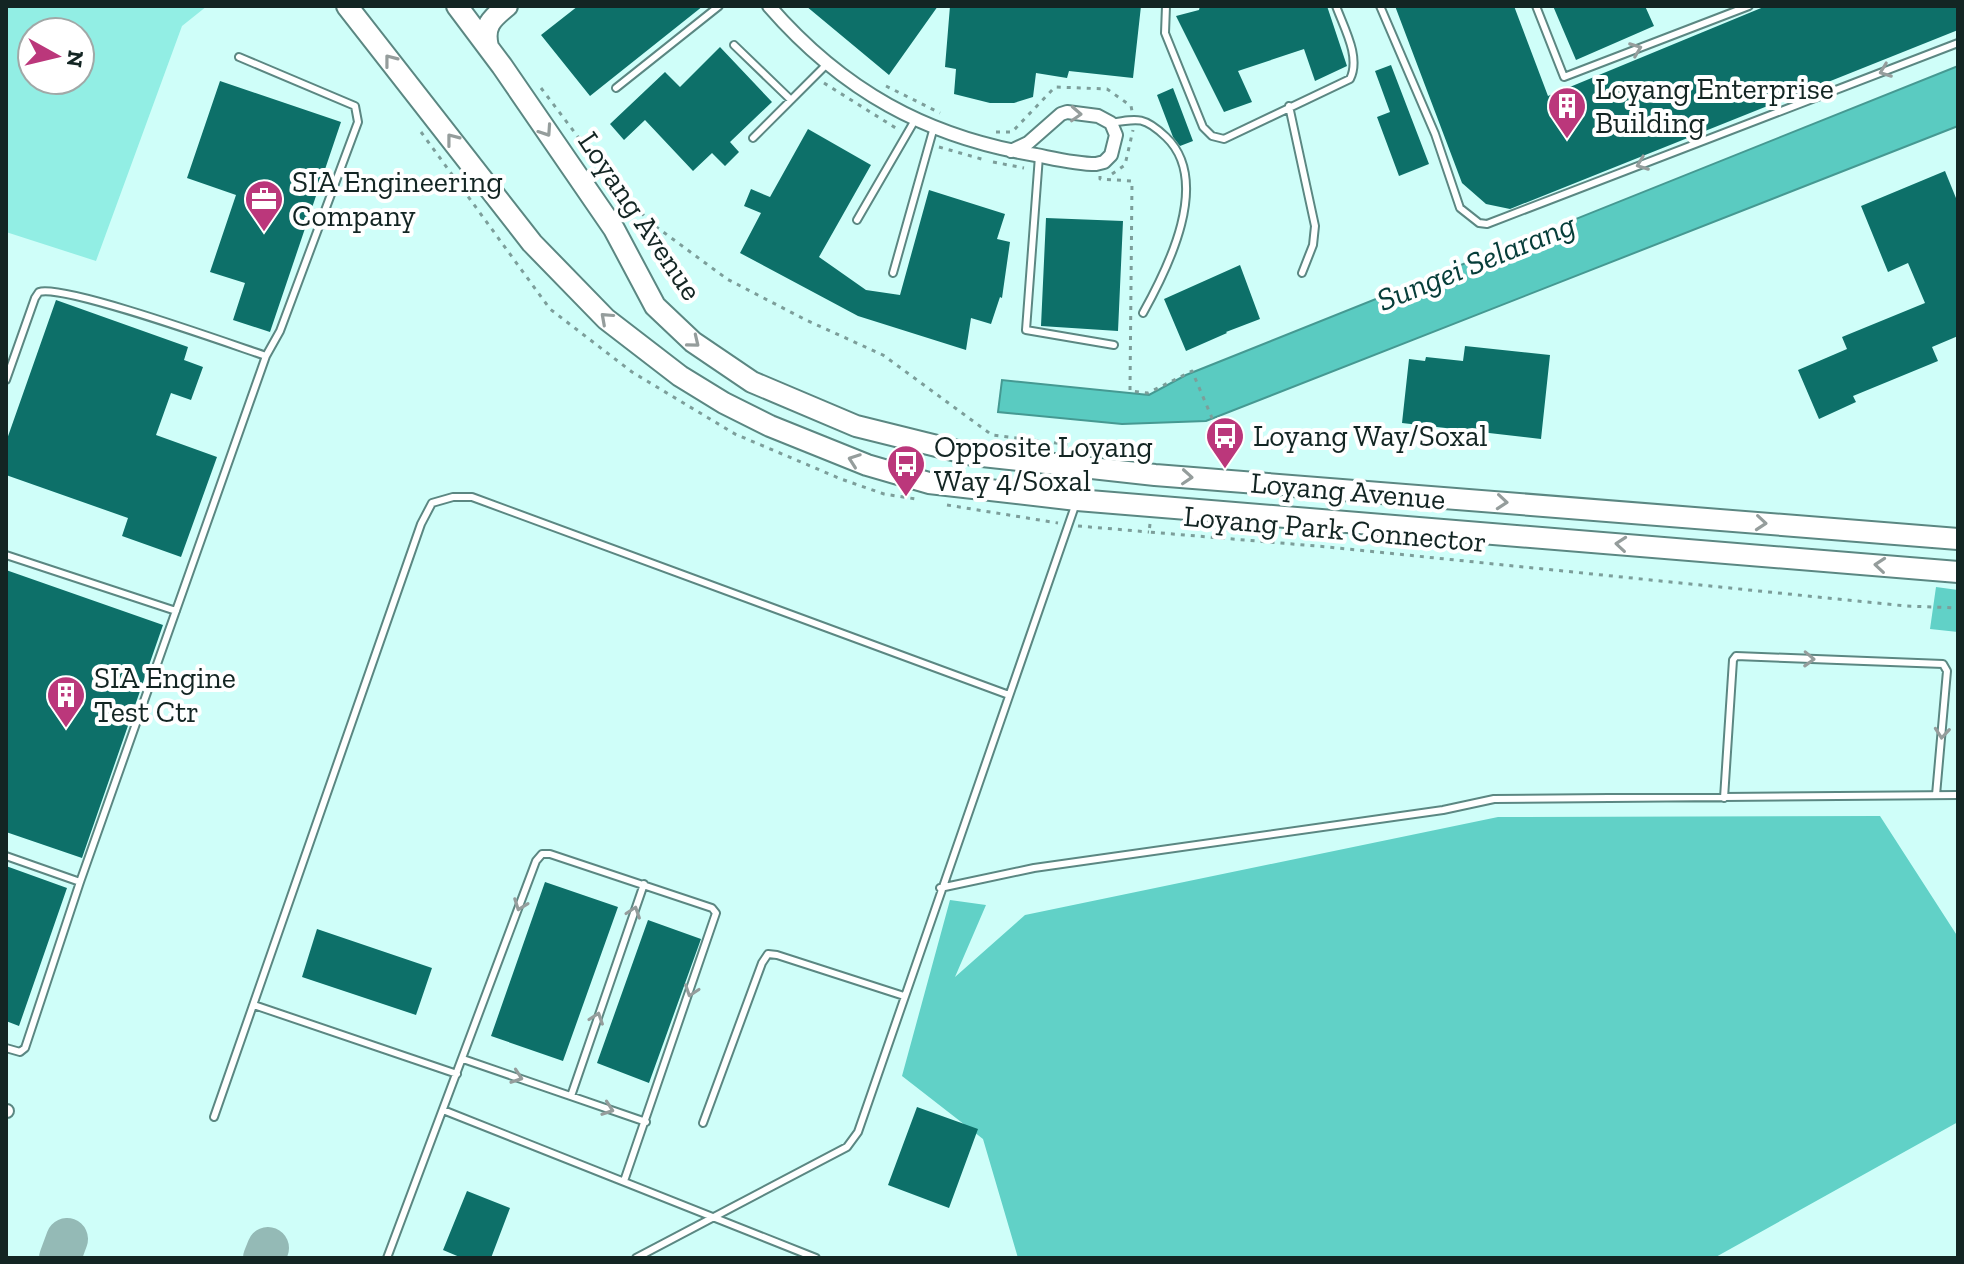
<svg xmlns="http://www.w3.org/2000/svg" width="1964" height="1264" font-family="'Zilla Slab',serif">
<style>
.green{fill:#92eee4;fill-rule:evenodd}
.forest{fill:#61d1c7}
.water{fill:#5acbc1;stroke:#459992;stroke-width:2}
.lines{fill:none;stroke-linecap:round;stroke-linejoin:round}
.taxiway{stroke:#94bab6;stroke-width:42}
.building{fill:#0d7069}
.service-casing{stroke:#5b8782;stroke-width:10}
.minor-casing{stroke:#5b8782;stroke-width:16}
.primary-casing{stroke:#5b8782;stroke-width:24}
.path{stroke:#7c9e9a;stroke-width:3;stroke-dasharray:4 6;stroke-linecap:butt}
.service{stroke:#fff;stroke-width:6}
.minor{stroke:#fff;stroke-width:12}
.primary{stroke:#fff;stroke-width:20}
.oneway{stroke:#959d9c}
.labels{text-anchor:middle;stroke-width:8;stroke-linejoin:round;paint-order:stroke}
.poi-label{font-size:30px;fill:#132523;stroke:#fff;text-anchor:start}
.street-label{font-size:30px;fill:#132523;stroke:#fff}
.water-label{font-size:32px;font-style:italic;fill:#063d39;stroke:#fff}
</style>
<rect width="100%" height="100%" fill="#cffef9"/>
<path class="green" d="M6,6H207L182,26L96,261L6,232ZM32,32H80V80H32Z"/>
<path class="forest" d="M1936,587L1958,590V632L1930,629Z
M1880,816L1958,937V1122L1714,1258H1018L983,1139L902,1076L950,900L986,905L955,977L1025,915L1498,817Z"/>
<path class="water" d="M1958,66V126L1206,421L1122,424L998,412L1002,380L1149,395L1186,375Z"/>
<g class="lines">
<path class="taxiway" d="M60,1258L67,1239
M264,1258L268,1248"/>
</g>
<path class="building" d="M578,6H703L590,96L541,35Z
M806,6H938L889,75Z
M950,6H1141L1133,78L1069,71L1067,78L1036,73L1033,97L1014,103H990L954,94L956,69L945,67Z
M1200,6H1327L1347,66L1315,81L1304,49L1238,71L1252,102L1224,112L1176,16L1199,10Z
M1395,6H1514L1548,96L1766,6H1958V30L1510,209L1486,204L1462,183Z
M1553,6H1645L1654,26L1576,60Z
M720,47L772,102L730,142L739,152L725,166L712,153L693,171L645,120L624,140L610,124L665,72L680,87Z
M1391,65L1429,164L1399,176L1377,117L1390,112L1375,71Z
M220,81L341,122L270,332L233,320L245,283L210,272L236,195L187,178Z
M1173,88L1193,141L1180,146L1173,137L1157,95Z
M808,129L871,165L819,257L866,290L900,295L929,190L1005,214L997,239L1010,242L1002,298L1000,297L991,324L971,318L966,350L858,316L740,253L761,213L744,206L751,189L770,197Z
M1945,171L1958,203V336L1932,347L1938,361L1853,396L1856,402L1819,419L1798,370L1847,349L1842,337L1925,303L1908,263L1888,272L1861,206Z
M1046,218L1123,221L1118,331L1041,326Z
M1240,265L1260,319L1226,332L1227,333L1186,351L1164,299Z
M56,300L188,347L184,360L203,367L191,400L171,393L156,435L217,457L181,557L122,536L128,518L6,475V442Z
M1465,346L1550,355L1541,439L1402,423L1409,359L1425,361L1426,357L1463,361Z
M6,570L163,625L82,858L6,832Z
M6,866L67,888L19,1026L6,1021Z
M545,882L618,907L563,1061L491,1036Z
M648,920L701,939L649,1083L597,1063Z
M317,929L432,968L416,1015L302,977Z
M917,1107L978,1129L949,1208L888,1185Z
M467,1191L510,1208L491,1258H462L443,1250Z"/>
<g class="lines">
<g class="service-casing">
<path id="service" d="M1166,6L1165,33L1203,127L1212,136L1224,139L1350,79C1361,57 1344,28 1336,6
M1380,6L1435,134L1460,208L1479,223L1487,224L1958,43
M1536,6L1564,77L1749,6
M734,45L791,100
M616,88L719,6
M1289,106L1315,226L1313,245L1302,273
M1111,123C1139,118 1145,117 1166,137C1212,181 1168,268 1143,313
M753,138L828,63
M1039,156L1026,330L1114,345
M857,220L915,120
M893,273L934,127
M6,380L35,298L39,292C64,284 230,344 266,356
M6,555L176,611
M1724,798L1733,660L1736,656L1943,664L1947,671L1936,795
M6,856L80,882
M940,888L1034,868L1443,810L1494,799L1958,795
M254,1005L457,1074
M6,1048L20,1052L25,1048L80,882L266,356L280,331L358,122L355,106L239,57
M463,1059L646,1122
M571,1096L644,884
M443,1110L816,1258
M214,1117L421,524L432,503L453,497H472L1009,695
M703,1123L762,963L768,954L777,955L904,996
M387,1258L536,861L542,854H550L712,908L716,913L624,1181
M636,1258L847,1147L858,1132L1076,503"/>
</g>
<g class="minor-casing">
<path id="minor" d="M769,6C842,90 926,137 1036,155C1056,159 1076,164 1096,164L1104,162L1111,155L1116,135L1111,123L1098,116L1067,112L1061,114L1028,143L1011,151
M6,1111H7"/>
</g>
<g class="primary-casing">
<path id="primary" d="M347,6L532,243L606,319L680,376L724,403L770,426L867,465L929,483L1077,500L1958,572
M457,6L502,66L614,229L655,306L693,342L752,382L856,426L973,455L1155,475L1958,539
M488,47C483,26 491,19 507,6"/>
</g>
<path class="path" d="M824,83L899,130
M886,86L940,113
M541,88L613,183L651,223L727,279L806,320L883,355L992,435L1126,452
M421,132L550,309L632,372L735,434L841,479L884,494L916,499
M996,132H1012L1055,87L1107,89L1131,106L1132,111
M939,147L985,160
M993,162L1024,168
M1112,174L1125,165L1133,130
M1100,176V179L1132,181L1130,391L1148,393L1192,371L1218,432L1217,461
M947,505L1058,523
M1150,524L1149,532L1328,547L1906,606L1958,608
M1078,526L1149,532"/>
<use href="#service" class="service"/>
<use href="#minor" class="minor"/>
<use href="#primary" class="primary"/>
</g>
<defs><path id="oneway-chevron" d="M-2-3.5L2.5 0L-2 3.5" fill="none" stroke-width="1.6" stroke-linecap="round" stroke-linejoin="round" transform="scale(2)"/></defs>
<g class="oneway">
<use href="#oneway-chevron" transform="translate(1636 49) rotate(-21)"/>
<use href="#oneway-chevron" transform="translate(390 60) rotate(-128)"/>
<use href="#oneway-chevron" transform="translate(1885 71) rotate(159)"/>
<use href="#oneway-chevron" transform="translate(1076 114) rotate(3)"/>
<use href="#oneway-chevron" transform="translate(546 131) rotate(56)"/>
<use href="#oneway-chevron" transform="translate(452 139) rotate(-128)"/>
<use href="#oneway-chevron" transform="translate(1642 164) rotate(159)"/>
<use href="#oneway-chevron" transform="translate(606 318) rotate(-138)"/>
<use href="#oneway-chevron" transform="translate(694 342) rotate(39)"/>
<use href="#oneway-chevron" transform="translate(854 460) rotate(-160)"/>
<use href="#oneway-chevron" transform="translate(1187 477) rotate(4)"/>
<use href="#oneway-chevron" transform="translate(1502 502) rotate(5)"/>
<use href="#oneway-chevron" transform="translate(1761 523) rotate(5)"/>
<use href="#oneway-chevron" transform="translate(1621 544) rotate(-175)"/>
<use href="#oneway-chevron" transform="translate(1880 565) rotate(-175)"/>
<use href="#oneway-chevron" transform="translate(1809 659) rotate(2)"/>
<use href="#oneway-chevron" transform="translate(1942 733) rotate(95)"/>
<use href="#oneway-chevron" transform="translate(520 905) rotate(110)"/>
<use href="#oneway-chevron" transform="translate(634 912) rotate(-71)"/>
<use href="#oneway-chevron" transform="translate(691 991) rotate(109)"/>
<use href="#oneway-chevron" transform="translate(597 1018) rotate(-71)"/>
<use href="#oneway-chevron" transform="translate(517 1077) rotate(19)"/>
<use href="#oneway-chevron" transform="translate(608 1109) rotate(19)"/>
</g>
<defs>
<g id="building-pin" transform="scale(2)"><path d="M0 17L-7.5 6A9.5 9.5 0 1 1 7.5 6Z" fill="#bb377b" stroke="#fff"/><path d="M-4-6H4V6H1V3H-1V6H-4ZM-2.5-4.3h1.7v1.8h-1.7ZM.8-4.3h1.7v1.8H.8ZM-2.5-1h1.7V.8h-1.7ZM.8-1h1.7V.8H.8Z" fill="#fff"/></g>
<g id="office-pin" transform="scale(2)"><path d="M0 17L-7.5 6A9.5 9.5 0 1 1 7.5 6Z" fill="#bb377b" stroke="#fff"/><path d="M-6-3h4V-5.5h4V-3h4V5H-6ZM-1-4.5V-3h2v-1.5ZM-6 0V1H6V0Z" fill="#fff"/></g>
<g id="bus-pin" transform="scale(2)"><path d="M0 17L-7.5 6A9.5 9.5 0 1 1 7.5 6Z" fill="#bb377b" stroke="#fff"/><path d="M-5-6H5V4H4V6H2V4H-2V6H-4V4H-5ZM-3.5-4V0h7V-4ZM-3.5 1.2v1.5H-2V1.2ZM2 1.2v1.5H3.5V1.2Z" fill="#fff"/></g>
</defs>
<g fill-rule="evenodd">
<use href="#building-pin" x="1567" y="106"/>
<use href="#office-pin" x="264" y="199"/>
<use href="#bus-pin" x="1225" y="436"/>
<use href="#bus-pin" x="906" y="464"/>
<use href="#building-pin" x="66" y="695"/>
</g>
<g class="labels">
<g class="poi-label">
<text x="1595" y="99">Loyang Enterprise<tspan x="1595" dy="34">Building</tspan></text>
<text x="292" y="192">SIA Engineering<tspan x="292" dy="34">Company</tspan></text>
<text x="1253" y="446">Loyang Way/Soxal</text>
<text x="934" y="457">Opposite Loyang<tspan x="934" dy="34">Way 4/Soxal</tspan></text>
<text x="94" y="688">SIA Engine<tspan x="94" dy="34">Test Ctr</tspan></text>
</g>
<g class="street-label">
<text transform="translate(640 216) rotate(56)" y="10">Loyang Avenue</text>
<text transform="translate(1348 491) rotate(5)" y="10">Loyang Avenue</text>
<text transform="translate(1335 529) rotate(5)" y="10">Loyang Park Connector</text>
</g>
<g class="water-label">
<text transform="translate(1476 262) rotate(-22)" y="11">Sungei Selarang</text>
</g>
</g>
<rect width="1964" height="1264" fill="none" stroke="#132523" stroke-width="16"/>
<g transform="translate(56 56) rotate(98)"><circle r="38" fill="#ffffff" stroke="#a1a8a7" stroke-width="2"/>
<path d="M0-6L14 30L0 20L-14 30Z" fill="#bb377b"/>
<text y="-12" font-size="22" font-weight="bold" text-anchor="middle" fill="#132523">N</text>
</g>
</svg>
